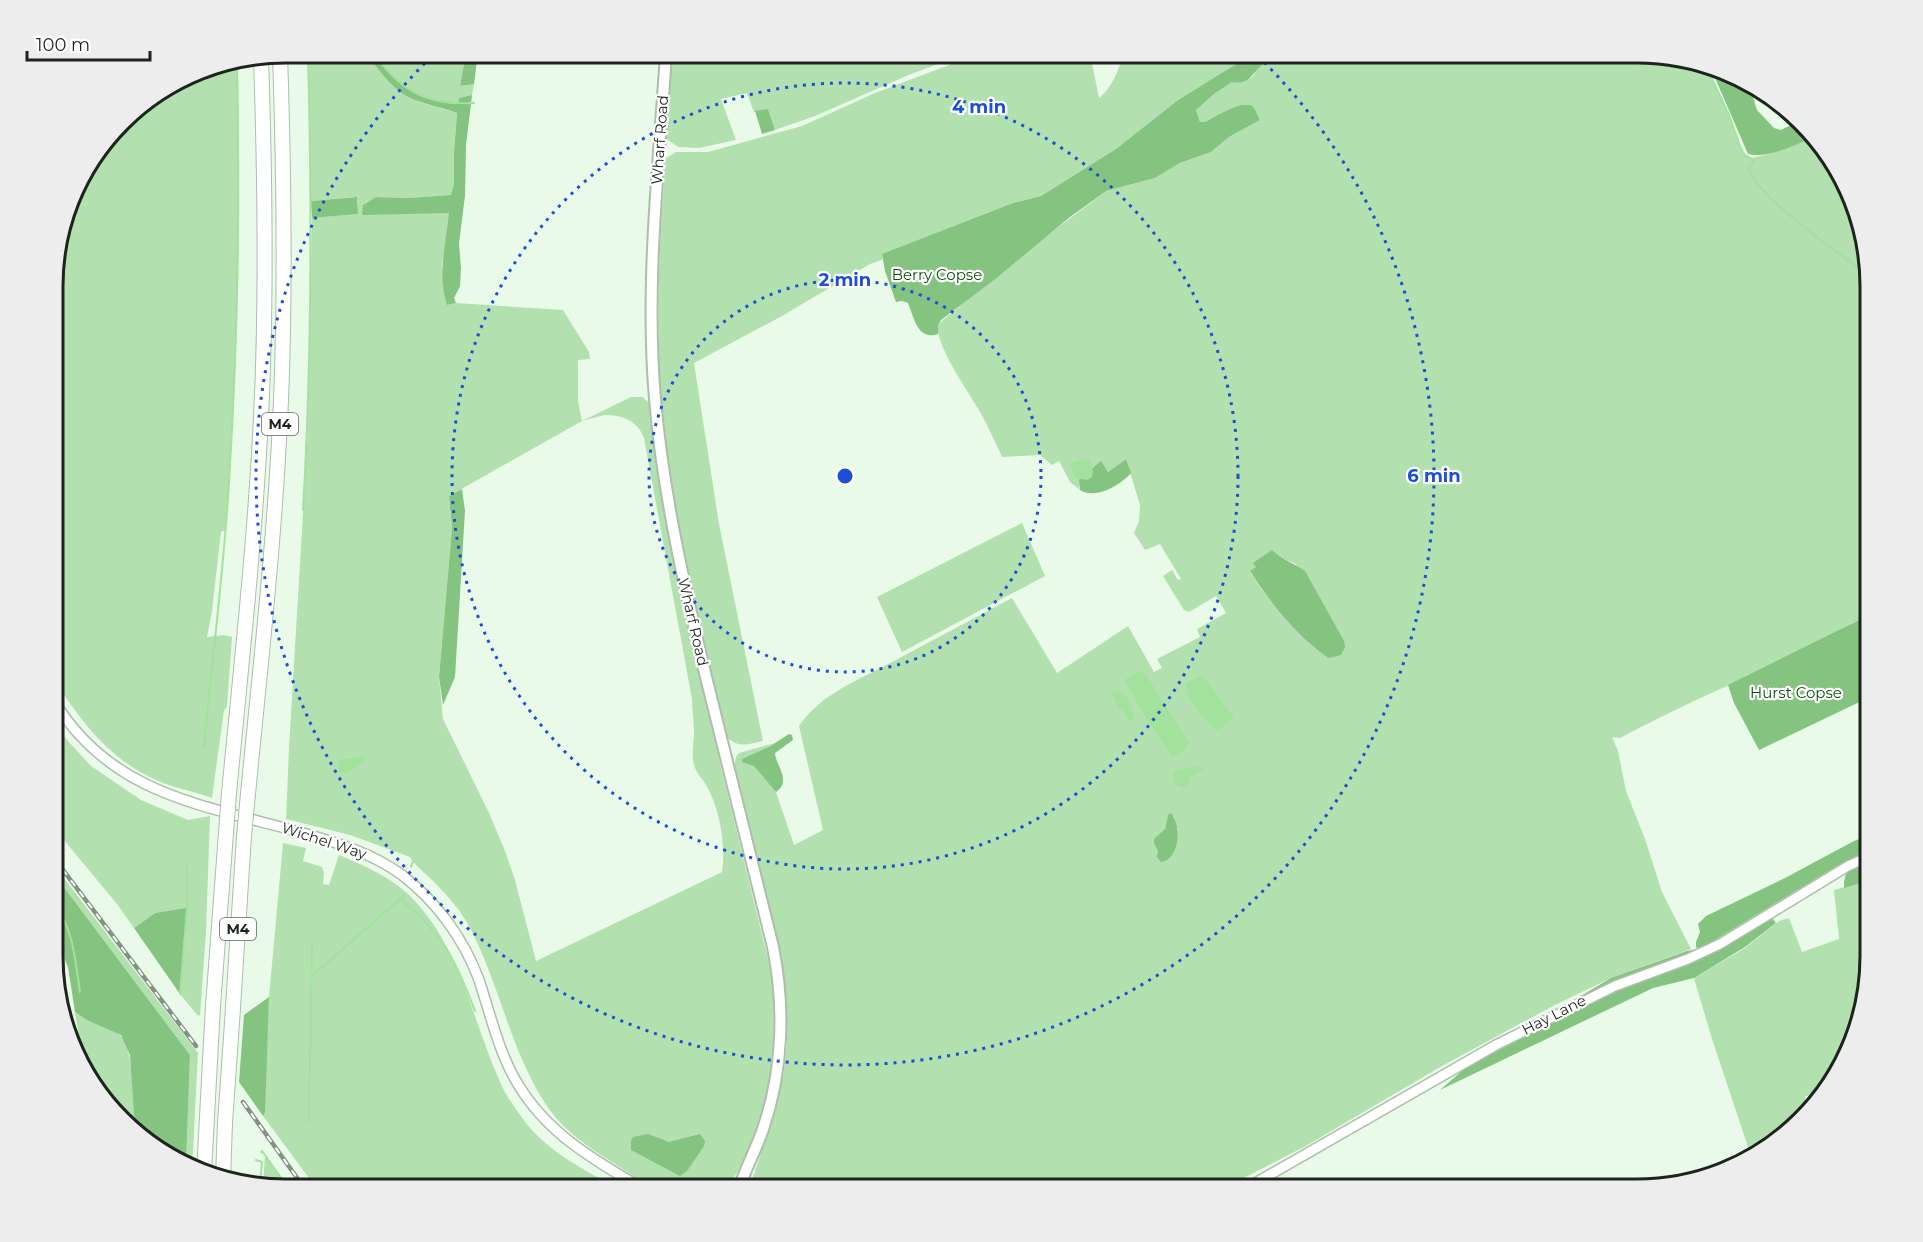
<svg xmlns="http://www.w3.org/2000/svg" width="1923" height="1242" font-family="Montserrat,sans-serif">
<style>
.green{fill:#b2e0ae;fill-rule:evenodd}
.forest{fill:#84c380}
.water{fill:#a2e29d}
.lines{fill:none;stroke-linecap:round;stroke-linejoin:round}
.stream{stroke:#a2e29d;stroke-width:2}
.tertiary-casing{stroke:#adbeab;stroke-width:12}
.secondary-casing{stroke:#adbeab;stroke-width:14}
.motorway-casing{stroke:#adbeab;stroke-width:16}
.tertiary{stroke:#fff;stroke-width:9}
.secondary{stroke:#fff;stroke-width:10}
.motorway{stroke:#fff;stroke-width:14}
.rail-casing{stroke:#859184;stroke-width:4.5}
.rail{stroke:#fff;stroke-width:2;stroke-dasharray:7;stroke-linecap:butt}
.motorway-bridge-casing{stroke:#adbeab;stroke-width:16;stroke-linecap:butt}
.motorway-bridge{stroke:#fff;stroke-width:14}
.ring{fill:none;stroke:#1d4ed8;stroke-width:3;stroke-dasharray:3 6}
.labels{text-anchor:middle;stroke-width:4.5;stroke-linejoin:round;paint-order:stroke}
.shield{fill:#fff;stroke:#616661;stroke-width:1.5}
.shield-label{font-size:14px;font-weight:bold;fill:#1d241d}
.street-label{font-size:15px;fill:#1d241d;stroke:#fff}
.park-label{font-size:15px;fill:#0d4f0d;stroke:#fff}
.rim{fill:none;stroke:#1d241d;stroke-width:3}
.centre{fill:#1d4ed8;stroke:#fff;stroke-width:3}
.ring-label{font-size:18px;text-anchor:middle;font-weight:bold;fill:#1d4ed8;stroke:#fff;stroke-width:4.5;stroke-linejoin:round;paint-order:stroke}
</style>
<rect width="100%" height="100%" fill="#e9fbe8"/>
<path class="green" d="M308,53H366C378,69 390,87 408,97C422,104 441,108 457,113L454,152V184L452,195L408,198L376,197L363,205L450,213L442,265L447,305L456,303L563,310L589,352L590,359L578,360V401L582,421L631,397H643L650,404L660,489L666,524L720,763L771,971C779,1042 771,1130 726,1189C712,1189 669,1192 658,1189C643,1184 628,1172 615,1164C591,1149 565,1132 549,1109C511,1054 501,988 471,930C462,911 446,894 432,880C424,872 416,867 410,857L350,835L286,819L289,748L308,429L312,218L357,214L358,201L353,197L311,201ZM604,415C622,415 637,420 644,438L692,699C692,710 694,721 694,732C694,743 691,754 694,765C696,773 702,778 706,785C720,808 726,846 722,872L536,961L515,880L505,851L489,813L443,719L439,677L452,528L449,496L582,421Z
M373,53H466L460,86L474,84L472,95L459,98L458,103L454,104C412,97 398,87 373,53Z
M672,53H968L911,74L815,116L775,130L768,109L754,112L747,93L721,99L736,140L699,148L678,147L667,139Z
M981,53H1090L1099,98C1112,88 1120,68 1123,53H1254L1178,100L1116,149L1041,196L1013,203L883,254L882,260L870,264L782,316L694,363L719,524L763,741C749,744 737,749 726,736C704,640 675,543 665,443C654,349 658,253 666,158L676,152H708L802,126L875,93Z
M1283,53H1637L1705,64L1729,115L1741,149L1745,155L1752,158L1772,153L1810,139L1839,170L1870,271V643L1859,620L1852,623C1777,667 1696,697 1620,738L1612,737L1618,751L1626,791L1645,839L1662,892L1691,949L1611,978L1553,1006L1442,1066L1304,1147L1222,1189H749C761,1152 775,1114 783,1076C795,1014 779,951 764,891C756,856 747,820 738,785C736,773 731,762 739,753L775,743L746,763L754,765L776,792L794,845L823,830L799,726C820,694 861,679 894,661C933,640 973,619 1012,598L1057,673L1128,626L1154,672L1162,668L1157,659L1200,637L1197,629L1226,613L1216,596L1189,612L1184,610L1163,576L1172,570L1178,580L1181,579L1160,544L1145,550L1134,533L1139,521L1140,505L1126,459L1108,472L1101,462L1079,486L1080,490L1070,482L1059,461L1052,465L1040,455L1002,457C995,442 988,426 980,412C967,389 938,350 937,325L1023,254L1106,191L1155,178L1180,163L1211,152L1229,137L1260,120C1258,115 1255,107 1249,105C1239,102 1214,117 1205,122H1200L1196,110L1214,94L1232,82L1252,77L1261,65ZM1279,557L1296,564L1328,658C1296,635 1271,604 1250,572ZM1168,815L1174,816L1178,830L1158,851L1154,844L1165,829Z
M237,62C240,219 239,375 225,530L221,532L212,611L207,637L223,635L232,637L227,707L224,710L212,798C196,792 179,789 163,783C110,761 85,726 54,680V256L77,183L132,111L197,70Z
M1022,523L1045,576L902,652L877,597Z
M54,723L68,741L91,766L141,800L188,820L210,816L206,932L200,1015L198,1016L180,994L186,909L155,913L134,928L117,904L54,828Z
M283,843L306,848L303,861L322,867L324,872L323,884L329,885L339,855C363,865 391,877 410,896C461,946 472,1021 501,1084C506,1096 515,1108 523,1119C547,1152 584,1169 618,1189H317L263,1116L269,997Z
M54,865L198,1053L192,1168L186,1165L190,1055L54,874Z
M1870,880V971L1858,1031L1831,1086L1822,1094L1805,1096L1807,1109L1752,1159L1712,1039L1694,978L1745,948L1779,921L1789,918L1802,952L1839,939L1834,890Z
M75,1012C87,1020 113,1028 121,1036C134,1048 134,1108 135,1127L85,1074Z
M265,1155L289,1189L263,1186Z"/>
<path class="forest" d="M366,53H373C398,87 412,97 454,104L458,103L459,98L472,95L466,145L465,196L459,243L461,268L460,286L454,298L456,303L447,305C437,274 446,244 449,213L362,215L363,205L376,197L408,198L451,195L454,184V152L457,113C441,107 422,104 408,97C390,87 378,69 366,53Z
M466,53H478L474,84L460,86Z
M1254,53H1283C1276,56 1266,60 1261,66C1251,75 1248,85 1232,82L1214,94L1196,110L1200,122H1205C1215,117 1244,98 1253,107C1256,110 1258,116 1260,120L1229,137L1211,152L1180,163L1155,178L1106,191L1070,217L994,280L941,320L938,325V334C917,341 914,317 908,303L902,301L896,302L885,271L882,254L1013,203L1041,196L1116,149L1178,100Z
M1709,64L1746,82L1752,94L1757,110L1774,128L1781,130L1789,126H1799L1810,139C1792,146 1767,159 1748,154Z
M768,109L775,130L762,134L755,111Z
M357,197L358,214L312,218L311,201Z
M1126,459L1131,473C1121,485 1095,500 1080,490L1079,480L1101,461L1108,472Z
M462,489L465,511L455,677L443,705L439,677L452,528L449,496Z
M1272,550C1282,560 1294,563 1305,571L1344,641L1345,647L1341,655L1328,658C1296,635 1271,604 1250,571L1256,567L1253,563Z
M1859,620L1870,643V697L1759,750L1734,703L1728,685Z
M789,734L792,735L793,740L775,753C776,766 792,781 776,792L754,766L742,762V759L769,747Z
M1171,813C1182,825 1180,859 1161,862L1157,857L1158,851L1154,844V839L1165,829L1168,815Z
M1870,835V850L1837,866L1702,948L1770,917L1772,918L1776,923L1745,947L1694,978L1653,988L1440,1090L1462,1071L1502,1043L1611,978L1687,951L1699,949L1696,947V942L1700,932L1698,924L1706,916L1785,878L1854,841Z
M1870,860V880L1844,888C1844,866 1853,867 1870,860Z
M54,874L190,1055L186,1165L156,1150L135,1127L130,1055L121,1035L87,1020L75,1012L68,967L54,933Z
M187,908L180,994L134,928L155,913Z
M269,997L265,1112L263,1116L239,1082L244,1015Z
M648,1134L669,1142L700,1134L705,1141L704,1146L687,1171L680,1176L631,1150V1141L633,1137Z"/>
<path class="water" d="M1081,459L1089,460C1092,465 1094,471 1092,477L1087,480L1075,478L1072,471L1071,464Z
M1140,671L1145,673L1189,743L1183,751L1173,758L1146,718L1125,680L1127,678Z
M1200,676L1205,678L1234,718L1218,730C1205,722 1186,699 1186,683Z
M1118,691C1129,695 1131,706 1134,717L1132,720H1129L1123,710L1118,709L1112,694L1113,692Z
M364,756L366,760L347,773H341C337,769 337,765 339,760Z
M1194,767L1204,768L1205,770L1189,777L1188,785C1183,789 1180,788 1175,784L1173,774L1175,771Z"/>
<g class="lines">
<path class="stream" d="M373,53C401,91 425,105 474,103
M1705,64L1729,115L1741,149L1745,155L1754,160L1749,167C1750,193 1846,258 1870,276
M303,510C312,358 312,205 308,53
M204,748C212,659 224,570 229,481C238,341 240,202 237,62
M411,867L413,861
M402,900L404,894
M54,904C74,929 75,961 80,992
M312,976L400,899C443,933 456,961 475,1011
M180,994L187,908V867
M309,1122L312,944
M261,1152L262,1151L289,1189
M256,1160L262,1162L260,1185"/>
<g class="tertiary-casing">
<path id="tertiary" d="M54,701C112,796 205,805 303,833C338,843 372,853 402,875C437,902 464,939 479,980C491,1016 499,1054 519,1086C549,1135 596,1161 643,1189
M1245,1189L1496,1045L1615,986L1688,959L1720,944L1848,866L1870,856"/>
</g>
<g class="secondary-casing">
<path id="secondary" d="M666,53C659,167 645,284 655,399C663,493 684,585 706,677C728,767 751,857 773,947C785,1007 783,1071 763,1129C756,1150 745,1169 739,1189"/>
</g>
<g class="motorway-casing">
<path id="motorway" d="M229,793C241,667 255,542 261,417C267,297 265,177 261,57
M248,794C260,670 274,546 280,422C286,300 284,176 280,54
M213,1006L226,833
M232,1023L244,836
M204,1174L208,1098
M223,1179L225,1123"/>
</g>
<use href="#tertiary" class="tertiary"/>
<use href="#secondary" class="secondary"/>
<use href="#motorway" class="motorway"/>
<g class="rail-casing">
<path id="rail" d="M54,858L196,1046
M243,1102L305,1189"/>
</g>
<use href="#rail" class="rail"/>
<g class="motorway-bridge-casing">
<path id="motorway-bridge" d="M226,833L229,793
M244,836L248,794
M208,1098L213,1006
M225,1123L232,1023"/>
</g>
<use href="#motorway-bridge" class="motorway-bridge"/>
</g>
<g class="ring">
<circle cx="845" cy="476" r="196"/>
<circle cx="845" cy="476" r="393"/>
<path d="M1258 56A589 589 0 1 1 432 56"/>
</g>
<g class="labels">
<g class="shield">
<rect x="262" y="413" width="36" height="22" rx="4.5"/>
<rect x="220" y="918" width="36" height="22" rx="4.5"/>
</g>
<g class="shield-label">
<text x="280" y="429">M4</text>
<text x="238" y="934">M4</text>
</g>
<g class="street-label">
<text transform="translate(660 140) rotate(-86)" y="5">Wharf Road</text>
<text transform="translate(693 622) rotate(77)" y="5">Wharf Road</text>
<text transform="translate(324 841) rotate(18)" y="5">Wichel Way</text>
<text transform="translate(1554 1015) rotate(-27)" y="5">Hay Lane</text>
</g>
<g class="park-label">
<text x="937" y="280">Berry Copse</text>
<text x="1796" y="698">Hurst Copse</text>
</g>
</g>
<path d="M0 0H1923V1242H0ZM286 63H1637A223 223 0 0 1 1860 286V956A223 223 0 0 1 1637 1179H286A223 223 0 0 1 63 956V286A223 223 0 0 1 286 63Z" fill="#ededed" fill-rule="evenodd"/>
<path class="rim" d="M286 63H1637A223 223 0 0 1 1860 286V956A223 223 0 0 1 1637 1179H286A223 223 0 0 1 63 956V286A223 223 0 0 1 286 63Z"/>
<circle cx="845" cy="476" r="9" class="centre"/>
<g class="ring-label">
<text x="979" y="113">4 min</text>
<text x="845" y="286">2 min</text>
<text x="1434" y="482">6 min</text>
</g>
<path d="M27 51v9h123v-9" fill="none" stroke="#1d241d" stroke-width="3"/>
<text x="36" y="51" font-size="18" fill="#1d241d" stroke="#ffffff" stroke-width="4.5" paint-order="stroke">100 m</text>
</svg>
